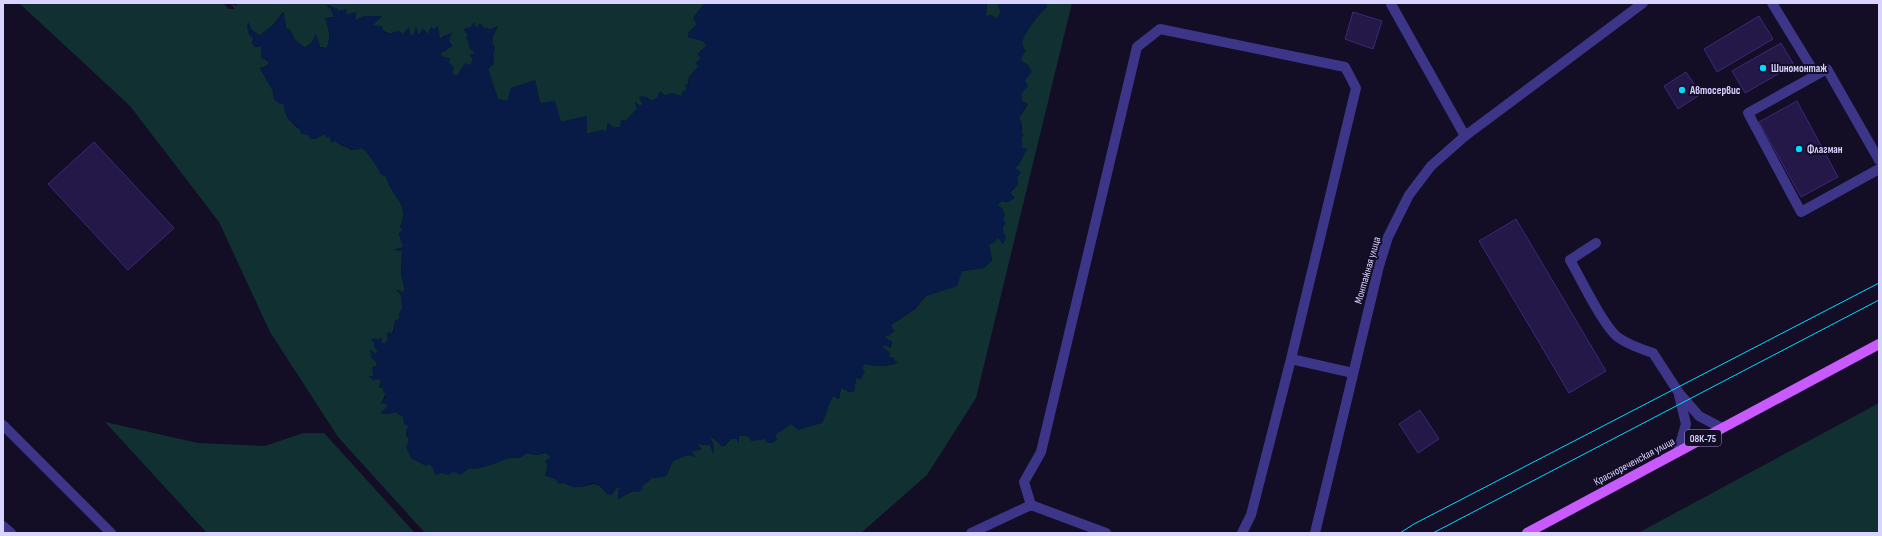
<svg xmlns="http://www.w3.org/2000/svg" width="1882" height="536" font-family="'Sofia Sans Condensed',sans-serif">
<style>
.green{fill:#103031}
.water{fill:#071b46}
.building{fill:#241848;stroke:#3b2976}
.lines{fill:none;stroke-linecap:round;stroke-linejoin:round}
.service{stroke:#3c3588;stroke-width:10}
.tertiary{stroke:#3c3588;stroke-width:10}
.primary{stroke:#c85aff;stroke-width:10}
.tram{stroke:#00dafe;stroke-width:1}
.poi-dot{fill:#00dafe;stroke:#130d26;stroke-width:1.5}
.labels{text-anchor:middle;stroke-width:4;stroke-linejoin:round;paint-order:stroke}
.shield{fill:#130d26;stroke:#9e98be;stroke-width:1}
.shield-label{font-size:10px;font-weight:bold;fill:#d9d3ff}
.poi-label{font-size:11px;font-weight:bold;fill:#d9d3ff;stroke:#130d26;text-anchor:start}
.street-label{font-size:11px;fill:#d9d3ff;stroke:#130d26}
</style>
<rect width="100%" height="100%" fill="#130d26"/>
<path class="green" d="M19,3H223L229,9H235L230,3L237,6L236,3H705L693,18L697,24L689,32L688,37L703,41L707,46L698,54L701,58L698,67L689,77L687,89L681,97L657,98L652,101L646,97H639L643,104L640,106L635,102L637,109L620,127L614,128L608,123L606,134L603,130L587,134V116L561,122L540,103L535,81L507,101L498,99L488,69L494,63L493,55L495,48L492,43L493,36L498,26L489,30L476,29L474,23L471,27L464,30L468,35L469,47L475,53L472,65L461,69L458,76L452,74L449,63L440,54L452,46L445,35L440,39L428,34L423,29L418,36L416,27L413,37L410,33L409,28L403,34L398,31L390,34L372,25L382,16L355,20L356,12L347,15L342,10L338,11L329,5H326L331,9L334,17L325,18C329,29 331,37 327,48L320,47L316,35L312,42L305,48L295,40L290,30L286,28L283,12L273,25L259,36L247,26L254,38L252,43L255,47L262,46L261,57L269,62L267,66L260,68L273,91L274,99L284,104C285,122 300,130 315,139L324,134L330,136L331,141H336C340,146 346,146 351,150L362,148C366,150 379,168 381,174L387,177C392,199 411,203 400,227L403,229L399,234L404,247L394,250L402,251L401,275L405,289L403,292L397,290C405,298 403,309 399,319L395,321C394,331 390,339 383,345L380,340H372L374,342L378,352L375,354L370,349L377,362L373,376H369L381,380L379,388H384L386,393L381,404L384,403L388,406L381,413L388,414L396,412L403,417L409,426L406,434L409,440L411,458L425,465L429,464L442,473L454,471L461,474L469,468C487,471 503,455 519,458L527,453L537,455L545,453L551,456L545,476C555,477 563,484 572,486C589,491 593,474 607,494L617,487L622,488L618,490V499L642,486L652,478L666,476L673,461L687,455L695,456L690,451L701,449L697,444L710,445L713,453L710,436L724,446L731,439H737L739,443V436H748L759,440L775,435L791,423L827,412L828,405L833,396L839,399L841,387L849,392L854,391L856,378L865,363C873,367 890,367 897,362L893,360L894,359L888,357L882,346L885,345L890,348L892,343L884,337L889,335L891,325L915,309L926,296L938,292L962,271L984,268L992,260L989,245L998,237L1003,244V220L998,205L1001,201L1008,202L1010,193L1018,184L1015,168L1026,149L1021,148L1022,124L1019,118L1028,104L1022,101L1021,94L1029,66L1020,60L1025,51C1024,49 1022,44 1022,42C1024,33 1040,12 1047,7L1045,3H1072L976,398L927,475L861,533H425L338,437L270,332L219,222L130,106Z
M987,3H1001L998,6L1001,11L997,19L986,16Z
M1879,403V533H1638Z
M105,422L198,443L265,446L303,433H324L415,533H207Z"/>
<path class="water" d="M705,3H987L986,16L992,15L997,19L1001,11L998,8V5L1001,3H1045L1047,7C1040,12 1024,32 1022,42C1022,44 1024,49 1025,51L1020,60L1029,66L1032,72L1025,80L1028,86L1021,94L1022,101L1028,104L1024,108L1019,118L1022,124L1021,131L1024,135L1020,139L1023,143L1021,147L1027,149L1019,165L1015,168L1021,172L1017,178L1018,184L1010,192L1015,198L1008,202L1001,201L998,205L1003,209L1005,215L1003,220L1006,223L1002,228L1006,238L1003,244L998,237L995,242L989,245L992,260L984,268L962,271L957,286L926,296L915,309L891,325L895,332L891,333L890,337L889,335L884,337L893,342L890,345V348L885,345L882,346L890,353L889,357L895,358L893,360L898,362C890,367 873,367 865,364L862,368L865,372L860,380L856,378L854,391L849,392L841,388L839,399L833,396C828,405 827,414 822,423L798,430L791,424L775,435L777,440L773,443H768L764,439L751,441L748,436H739V444L737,439H731L721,447L717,440L710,436L714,446V455L710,445L697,444L701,450L691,451L696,457L687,455L673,461L666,476L652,478L642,486L643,489L638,492L630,491L618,500V490L621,488L617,487L612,495L607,494C592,473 590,489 573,487C566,485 566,482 558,484L555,478L545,476L548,467L545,461L551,457L545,453L537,455L527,453L519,458C502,455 491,471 469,468L460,475L454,471L448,475L442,473L435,475L433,468L429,464L426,466L411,458L406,447L409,440L406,430L409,426L404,424L403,417L396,412L388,414L381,413L388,406L384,403L380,404L386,397V393L383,392V388H379L381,384V380L376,379L374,381L368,376H373L372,367L377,366V363L371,357L370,349L375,354L378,352L374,347V342L371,340L374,338L379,340V337L382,339L381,343H385L387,340V334L389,331L391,334L394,331L395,321L399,319V313L402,309L401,295L396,290L403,292L405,289L401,275L402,251L393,250L403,247L399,234L403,229L400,227C411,203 392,199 386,177L381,174C379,169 366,150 362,148C354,152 352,149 345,146C341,144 339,145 336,141L331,143L330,136L327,138L324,134L315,139H311L308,135L301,134L299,127C289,121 284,117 284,104L278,103L274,99L273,91L260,68L267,66L269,62L261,57L262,46L255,47L252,43L253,38L249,35L247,26L249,22L252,32L257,33L259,36L273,25L284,12L286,28L290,30L295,40L305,48L312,42L316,34L320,47L327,48C331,37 329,29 325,18L334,17L331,9L326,5H329L335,9L337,8L338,11L346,9L347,15L356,12L355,20L364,16H382L373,25L382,26L384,32L390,34L398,31L403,34L409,27L410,33L413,37L416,26L419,36L423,28L428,34L431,27L434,29L438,26L440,39L452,32L449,41L452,46L440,54L444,57L450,58L449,63L454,67L452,74L457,76L465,63L471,65V62L473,59L469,55L475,53L469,47V42L466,38L468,35L463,29L471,27L474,22L476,28L480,23L485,29L487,27L490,30L498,26L493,36L492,43L495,48L493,55L494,63L488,69L498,99L507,101L511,88L535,80L540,103L555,101L561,122L587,116V134L603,130L605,133L608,123L614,128L620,127L621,120L626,121L637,109L635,102L640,106L643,104L639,97L643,96L652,101L657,98L660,91L665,95L672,93L681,96L682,92L687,89L685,86L689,83V77L698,67L695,63L701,58L697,54L706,46L703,41L688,37L689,32L697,25L693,18Z"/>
<path class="building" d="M1353,12L1382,21L1373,49L1345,39Z
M1759,16L1773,39L1717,72L1704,49Z
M1781,43L1794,65L1745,93L1732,71Z
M1686,72L1701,94L1678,109L1664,86Z
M1797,101L1838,177L1801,197L1759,122Z
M94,142L174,228L128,270L48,184Z
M1516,219L1606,371L1569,393L1479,241Z
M1420,410L1439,439L1418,453L1399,424Z"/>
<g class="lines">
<path class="service" d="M1772,3L1816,75
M1391,4L1465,136
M1879,160L1827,69L1748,113L1801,212L1879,169
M1596,243L1570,260C1580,277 1604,328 1619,338C1629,345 1641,349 1653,353L1679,393L1699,416L1722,428
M1291,359L1353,373
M3,425L111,533
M1678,451L1686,424L1679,395
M3,526L11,533
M971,533L1031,505
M1106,533L1031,505L1024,482L1041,452L1137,47L1160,29L1345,67L1356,88L1291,359L1251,515L1242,533"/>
<path class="tertiary" d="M1315,533L1379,266L1388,237L1409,195L1431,166L1465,136L1643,3"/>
<path class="primary" d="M1527,533L1879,344"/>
<path class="tram" d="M1400,533L1414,524L1879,283
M1433,533L1879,300"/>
</g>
<g class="poi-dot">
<circle cx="1763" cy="68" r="4"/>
<circle cx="1682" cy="90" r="4"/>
<circle cx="1799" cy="149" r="4"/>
</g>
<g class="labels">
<rect class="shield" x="1685" y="430" width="36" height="16" rx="3"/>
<g class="shield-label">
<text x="1703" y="442">08К-75</text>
</g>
<g class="poi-label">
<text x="1771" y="72">Шиномонтаж</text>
<text x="1690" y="94">Автосервис</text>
<text x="1807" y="153">Флагман</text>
</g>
<g class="street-label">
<text transform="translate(1367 270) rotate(-74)" y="4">Монтажная улица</text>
<text transform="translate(1634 461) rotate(-28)" y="4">Краснореченская улица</text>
</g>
</g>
<rect width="1882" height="536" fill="none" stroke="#d9d3ff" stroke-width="8"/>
</svg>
